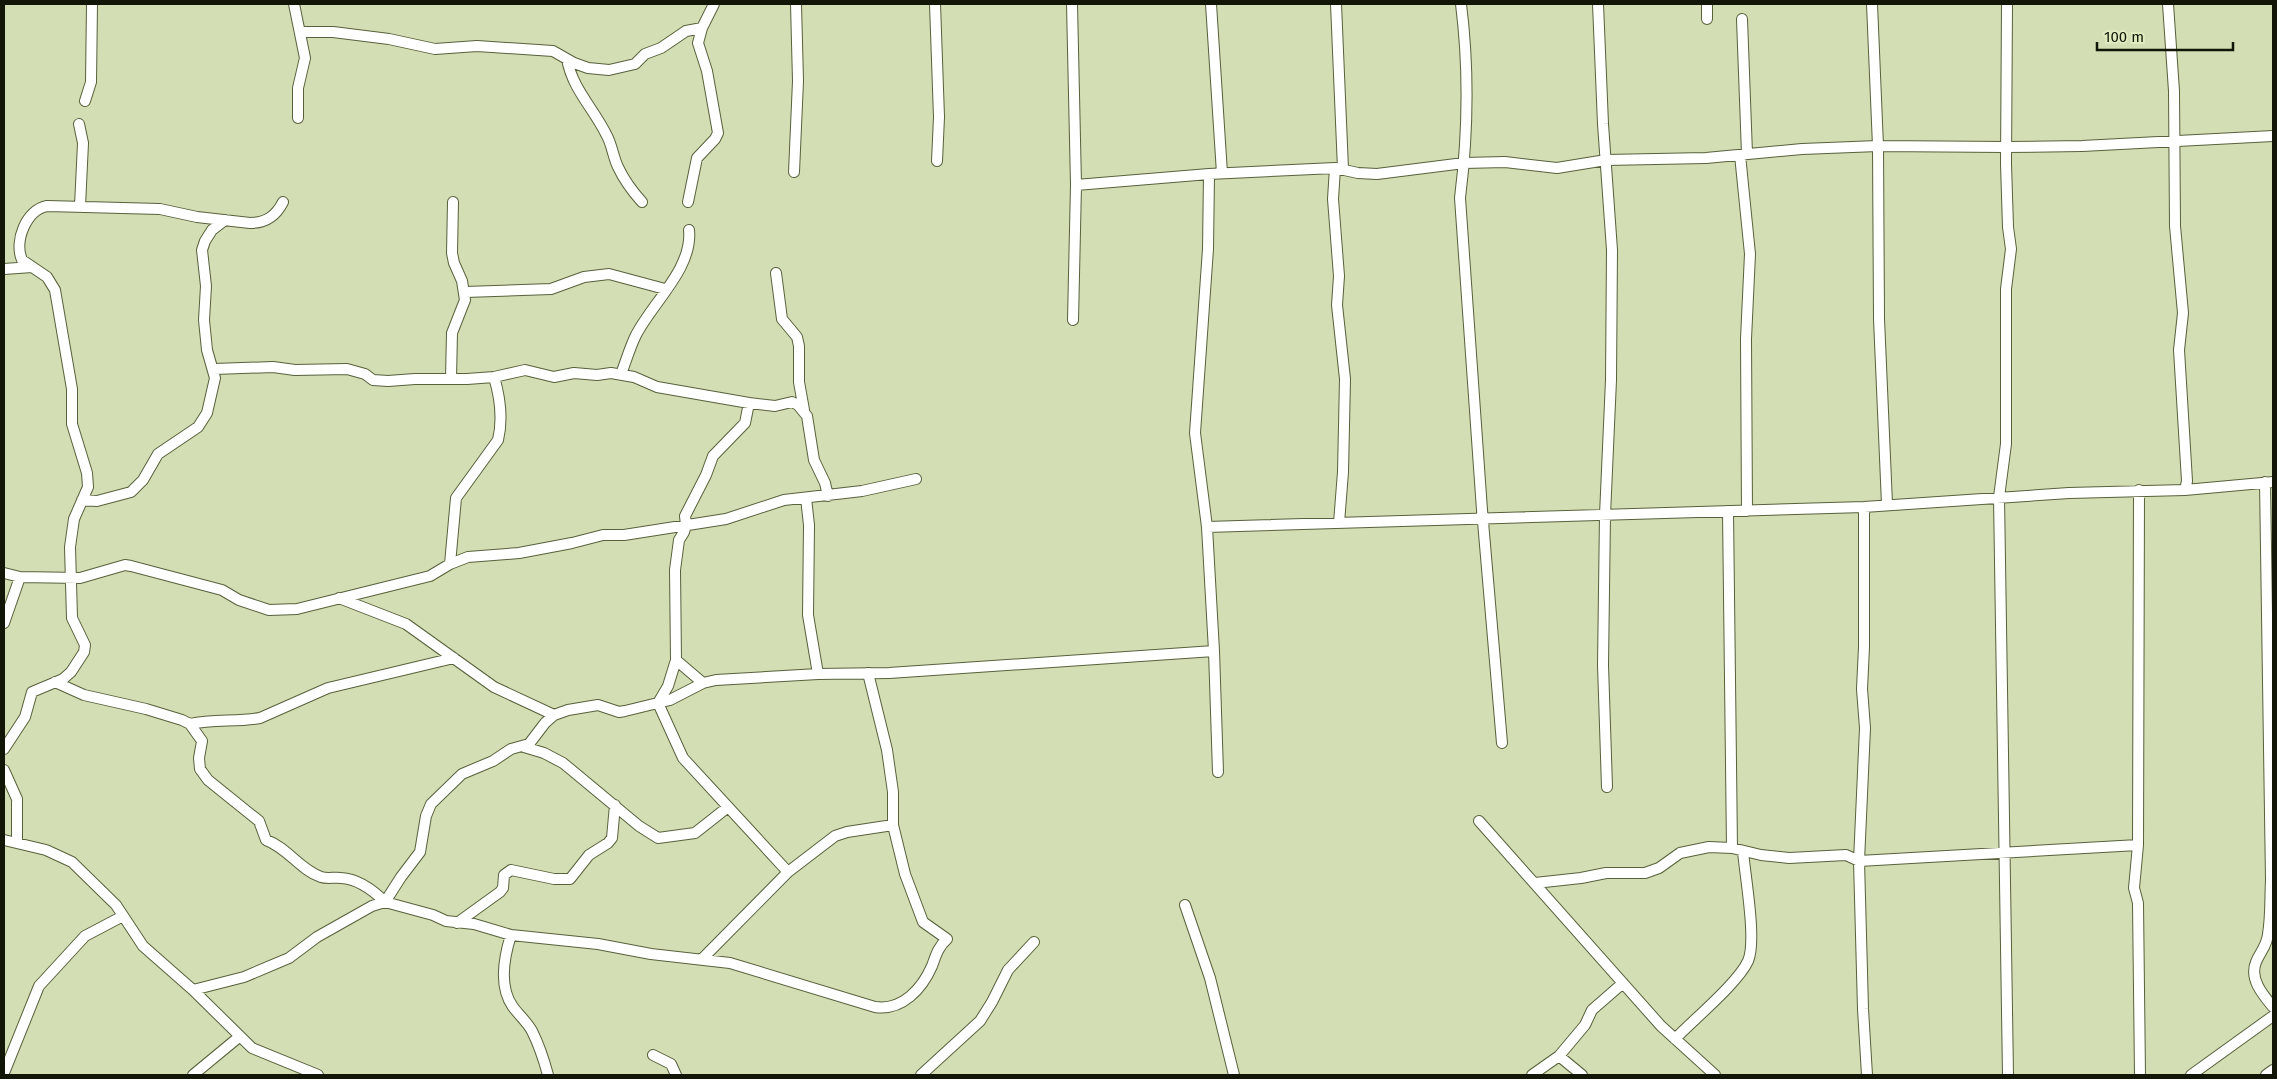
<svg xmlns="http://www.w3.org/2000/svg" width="2277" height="1079" font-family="'Fira Sans',sans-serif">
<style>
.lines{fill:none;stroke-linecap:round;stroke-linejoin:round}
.minor-casing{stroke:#57613b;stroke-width:12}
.minor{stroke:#fff;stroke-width:10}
</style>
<rect width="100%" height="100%" fill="#d3deb4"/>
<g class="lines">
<g class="minor-casing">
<path id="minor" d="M294,4L305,58L298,88V118
M935,4L939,117L937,161
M1072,4L1076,185L1073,320
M1211,4L1222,173
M1336,4L1343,169
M1461,4C1469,68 1468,134 1460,198L1482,510L1502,743
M1598,4L1603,124L1612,250L1611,380L1605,515L1603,665L1607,787
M1872,4L1878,146L1879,319L1887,504
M2007,4L2006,164L2008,227L2011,249L2006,289V444L1999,497L2008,1075
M2168,4L2174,91L2175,226L2183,313L2179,350L2187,481L2185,490
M1707,19V4
M1742,19L1747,154
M301,32H333L389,39L435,49L477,46L553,51L574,63L588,68L609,70L635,64L645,54L661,48L686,31L702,28
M567,59C572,88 593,108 606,134C612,144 613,157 618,167C624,180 633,192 642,202
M85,101L91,82L92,4
M79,124L83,143L80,206
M1740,155L1750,254L1746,339L1747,511
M1335,168L1333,199L1339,276L1337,305L1345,379L1343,472L1339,523
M794,172L798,81L796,4
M1209,174L1208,249L1195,433L1207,527L1214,651L1218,772
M1076,185L1209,174L1335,168L1358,173L1377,174L1464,163L1505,162L1557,168L1606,160L1706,158L1802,149L1878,146L2006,147L2082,146L2273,136
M688,202L697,158L715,139L718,133L707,71L698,43L702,28L714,4
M4,269L32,267
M776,273L782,319L797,337L799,346V382L804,410
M465,292L551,289L584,277L609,274L665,289
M214,369L273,367L295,370L347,369L365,374L373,380L388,381L415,379H467L494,377L525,370L554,377L574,373L597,375L611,373L634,377L657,387L749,403L775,406L792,402L798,405L807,416L814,460L825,483L828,496
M621,374C626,361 630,347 636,335C653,302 693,268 689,230
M451,378L452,333L465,300L462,281L454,263L452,253L453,202
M749,403L745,423L713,456L706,475L685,516L686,525L684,532L679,540L675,570L676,660L668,686L658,703L683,758L788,872
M2265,482L2271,880C2270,898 2271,916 2268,934C2267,946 2260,952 2256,962C2249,979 2263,995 2273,1007
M2139,490L2138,845L2134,888L2138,903L2140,1075
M806,498L809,525L808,615L818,674
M82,500L97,501L131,492L143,480L158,454L198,427L207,413L215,378L207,350L204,320L206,286L202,250L205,241L212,230L225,220
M1864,507V647L1862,689L1865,728L1859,861L1863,1009L1867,1075
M1728,511L1732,848
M1207,527L1864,507L2069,493L2185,490L2273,482
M450,564L456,498L498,440C503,419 500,397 494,377
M4,573L20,577L80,578L125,565L131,566L222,590L239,600L269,610L297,609L430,576L450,564L468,557L519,553L572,543L603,535H624L726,519L784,500L862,491L916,479
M339,598L406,624L494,687L554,715
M4,623L20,577
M676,660L703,683
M55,682L84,695L146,709L182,720L190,724L202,741L199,758L200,769L208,780L259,821L266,840C288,848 300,870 321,877C327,879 335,877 341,878C359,879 373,890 385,902
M190,724C213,719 237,722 260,718L328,688L454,658
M524,747L544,753L563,763L639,826L658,838L695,833L728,807
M4,749L25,717L32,692L63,679L71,672L84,652L85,645L72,618L70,547L74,519L88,487L87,473L72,424V389L55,290L47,277L22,260C14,241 26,210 47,206L160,209L197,217L250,223C266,223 276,216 283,202
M4,770L17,799V843
M1479,821L1661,1026L1715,1075
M4,840L46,850L72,862L116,905L143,946L193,990L252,1048L318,1075
M1535,883L1581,878L1606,873H1645L1659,868L1680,853L1709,847L1732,848L1761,855L1789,858L1846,855L1859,861L2138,845
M385,902L401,877L420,852L426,816L431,804L462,774L493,761L511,749L529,744L545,723L554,715L568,710L598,705L619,712L625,711L670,700L703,683L716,680L818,674L889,673L1214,651
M1185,905L1210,978L1234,1075
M457,923L500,892L503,888L504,875L511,870L554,879H570L589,855L608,843L612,838L615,805
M511,935C504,957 498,986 513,1007C519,1015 527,1022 532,1031C539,1045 544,1060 548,1075
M702,959L788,872L835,836L847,832L893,825
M193,990L244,977L289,958L317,937L372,906L385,902L433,915L446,921L474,924L511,935L598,944L651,954L730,963L875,1007C902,1011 922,989 932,966C936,955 938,947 947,939L923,922L905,874L893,825V792L887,750L868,673
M1675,1039C1693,1020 1738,983 1748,961C1757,941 1745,876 1743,851
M653,1055L671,1064L676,1075
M1559,1056L1582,1075
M4,1073L39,986L85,936L123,916
M193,1075L239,1037
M921,1075L980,1021L992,1002L1008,970L1034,942
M1532,1075L1559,1056L1585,1025L1592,1010L1623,983
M2191,1075L2273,1016
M2266,1075L2273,1070"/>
</g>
<use href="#minor" class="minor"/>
</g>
<rect width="2277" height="1079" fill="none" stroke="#121606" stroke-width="10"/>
<path d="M2097 42v8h136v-8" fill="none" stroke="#121606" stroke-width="2.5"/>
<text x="2104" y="42" font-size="15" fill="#121606" stroke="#e0ecc0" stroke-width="4" paint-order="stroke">100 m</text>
</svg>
